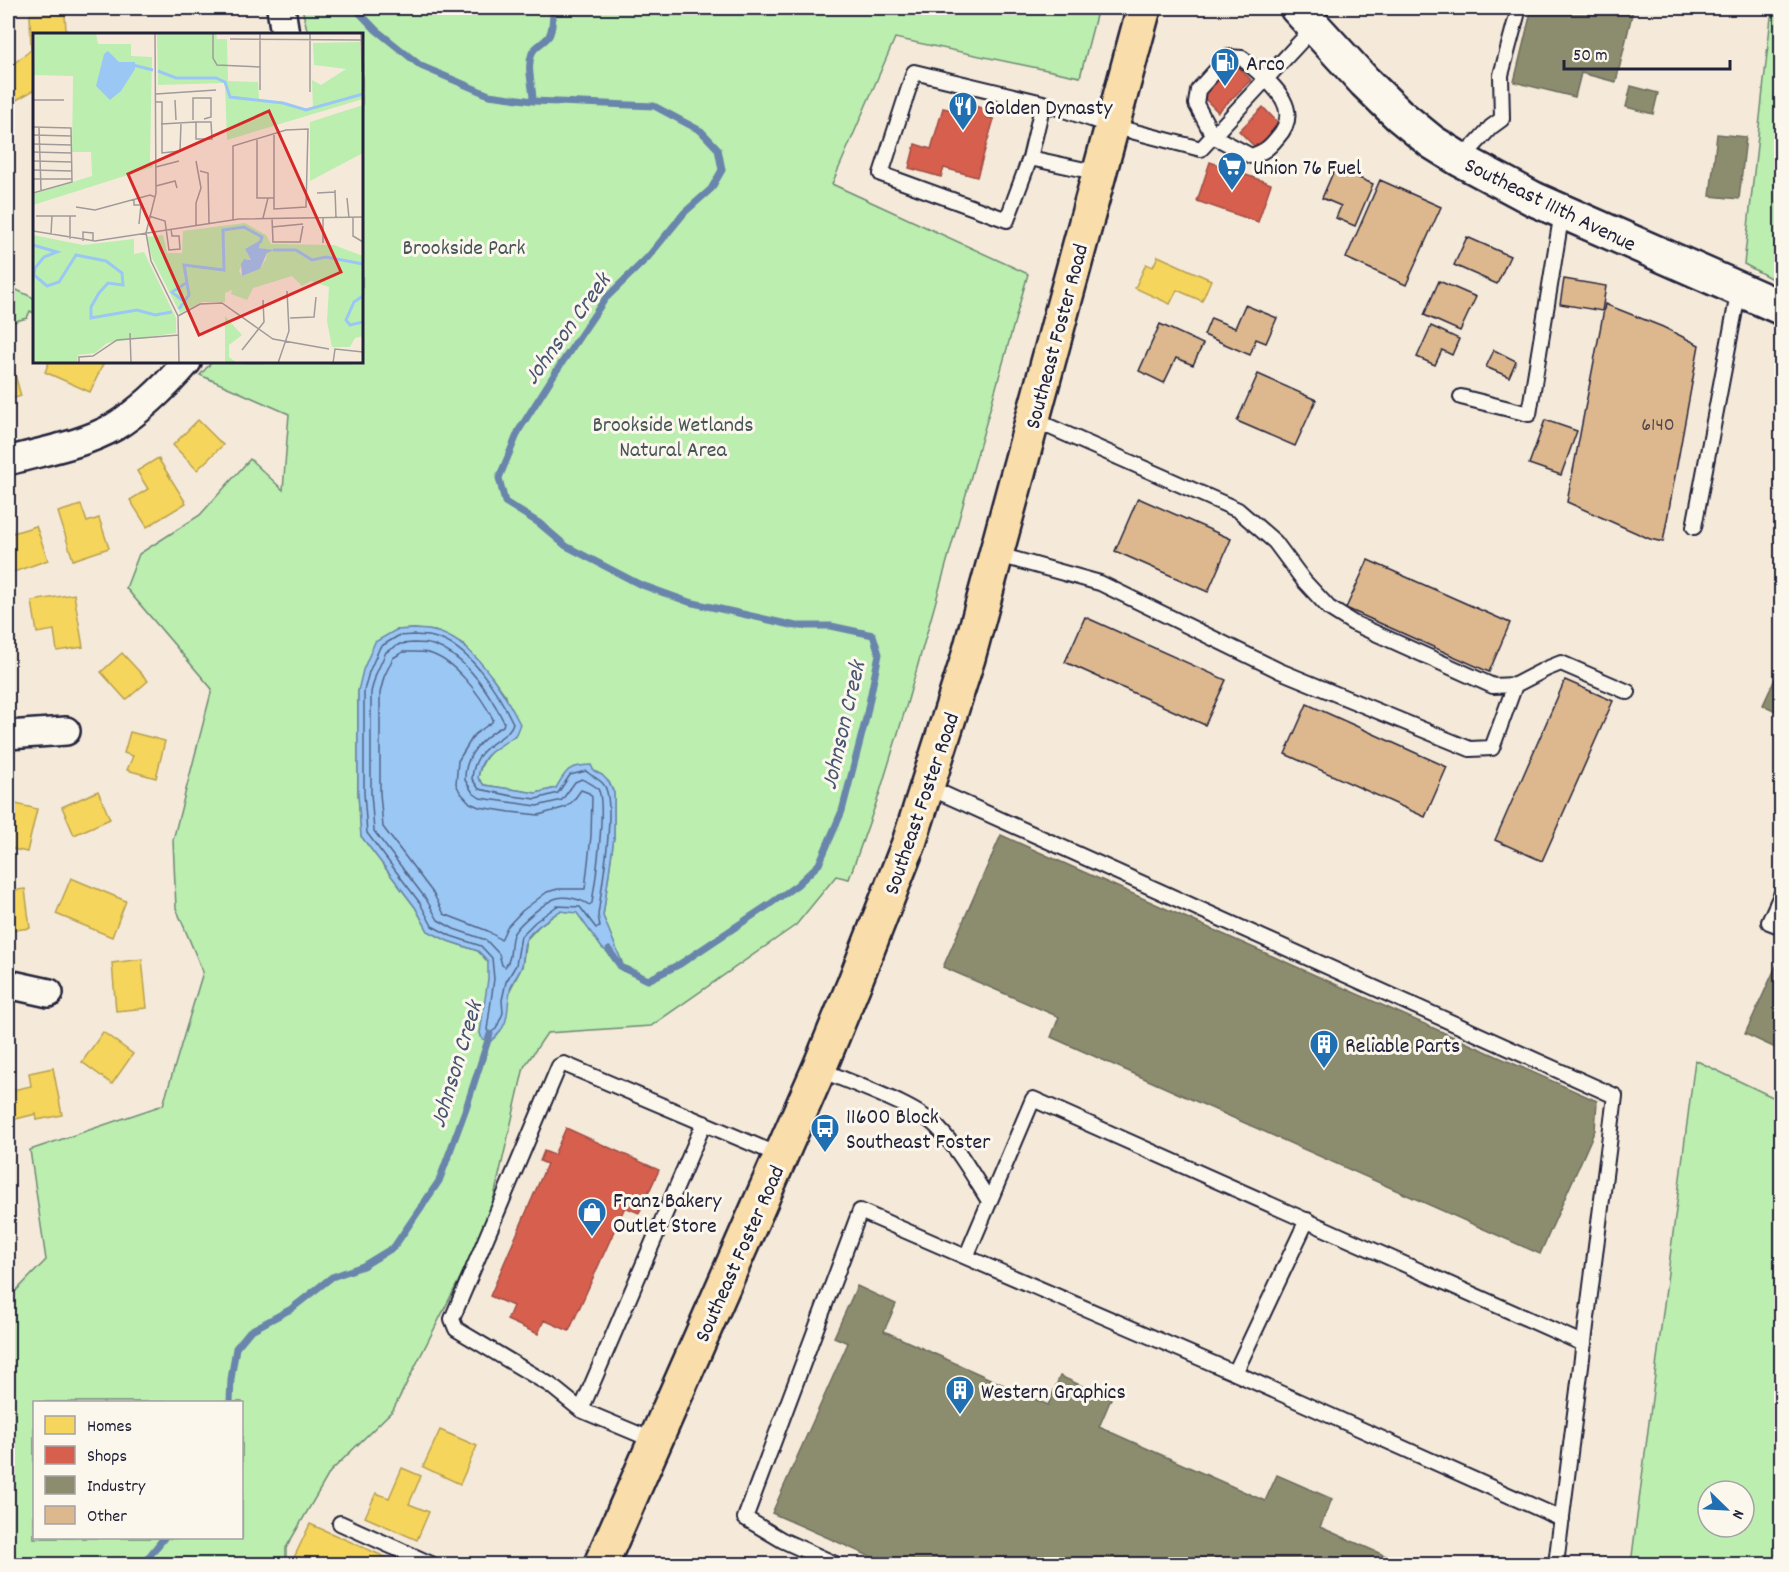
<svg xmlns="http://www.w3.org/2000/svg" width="1789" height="1572" font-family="Dekko,sans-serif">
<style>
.green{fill:#bbeeaf;stroke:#6e8875;stroke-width:1.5;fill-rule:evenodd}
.water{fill:#9bc7f5;stroke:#6b85ab;stroke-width:1.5}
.homes{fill:#f6d55c;stroke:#b69f52;stroke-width:1.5}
.shops{fill:#d6604d;stroke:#a04d48;stroke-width:1.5}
.industry{fill:#8c8c6e;stroke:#6c6c5f;stroke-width:1.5}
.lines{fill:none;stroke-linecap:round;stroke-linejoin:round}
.shore{stroke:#526485;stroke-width:1.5}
.stream{stroke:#6b85ab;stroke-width:7}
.building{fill:#ddb88e;stroke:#22223b;stroke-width:1.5}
.service-casing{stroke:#22223b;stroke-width:18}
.minor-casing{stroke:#22223b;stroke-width:32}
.tertiary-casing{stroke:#22223b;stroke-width:38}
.primary-casing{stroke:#22223b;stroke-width:38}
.service{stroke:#fbf7ec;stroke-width:14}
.minor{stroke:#fbf7ec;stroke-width:27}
.tertiary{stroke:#fbf7ec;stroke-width:33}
.primary{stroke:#f9deab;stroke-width:33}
.labels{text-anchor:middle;stroke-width:6;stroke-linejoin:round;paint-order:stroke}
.number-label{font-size:20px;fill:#514850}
.poi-label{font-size:22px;fill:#22223b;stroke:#fbf7ec;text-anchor:start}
.street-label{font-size:22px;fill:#22223b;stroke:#fbf7ec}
.park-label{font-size:22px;fill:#485558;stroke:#fbf7ec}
.water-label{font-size:24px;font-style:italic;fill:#465473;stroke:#fbf7ec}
.inset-river{fill:none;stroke:#9bc7f5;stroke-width:3}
.inset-road{fill:none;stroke:#a19a9a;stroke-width:1.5}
.view{fill:#d62828;fill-opacity:0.15;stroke:#d62828;stroke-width:3}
.inset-edge{fill:none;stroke:#22223b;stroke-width:3}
</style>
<rect width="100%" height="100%" fill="#f5ead9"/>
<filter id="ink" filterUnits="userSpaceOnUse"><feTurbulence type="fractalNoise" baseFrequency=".0167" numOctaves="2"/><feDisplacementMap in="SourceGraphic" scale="12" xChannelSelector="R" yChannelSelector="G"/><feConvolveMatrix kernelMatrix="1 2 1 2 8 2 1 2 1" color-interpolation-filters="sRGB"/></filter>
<g filter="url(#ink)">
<path class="green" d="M302,8H1098L1080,77L895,38L832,184L1028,274L906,707L879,795L849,879L836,876L796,925L651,1026L547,1033L524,1067L488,1223L393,1410L330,1472L286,1548V1564H8V1299L46,1260L30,1150L163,1105L203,972L176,908L173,840L212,689L126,588L139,554L200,515L250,459L283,490L289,414L200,375L212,362H362V34H308ZM414,629L435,631L464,645L492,677L506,696L515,736C496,744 481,758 478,778L484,785L536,793L556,788L594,771L602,775L614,793V837L603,916L621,961L602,948L577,912L560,911L539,926L526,940L522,967L511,988L478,951L448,941L428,931L415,907L361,836L358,793V691L396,630ZM34,1402H242V1538H34Z
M1772,8H1782V262L1776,263L1774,280L1744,264Z
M8,286L34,298V313L30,311L27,318L8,323Z
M1695,1060L1781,1101V1564H1631ZM1708,1491H1744V1527H1708Z"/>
<path class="water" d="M414,629C420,630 427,629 433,631C472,638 504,692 520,724C518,728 517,734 514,736C496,750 481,752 478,778L484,785L536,793L556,788C567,769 568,766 591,765L594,771L602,775L609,782L614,793V837L603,916L622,962L602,948L577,913L560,911C548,919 535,927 527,938C522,945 524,957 522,965C520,973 514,979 511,986C505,1010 513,1022 491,1041L482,1039L480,1033L488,979V961L478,951L448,941L428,931L415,907L361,836L358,793V691L363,670L375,642L396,630Z"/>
<path class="homes" d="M65,14L66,31L69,34H34V90L13,102H8V68L31,50L30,15Z
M1158,256L1211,280L1202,301L1177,290L1170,304L1135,288L1146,264L1153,267Z
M11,360L21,396L8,400V361Z
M49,362H104L90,392L45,372Z
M198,420L223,445L197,470L173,445Z
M158,458L186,503L147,527L130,500L148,489L137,471Z
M81,505L87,522L99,518L109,548L73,560L58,512Z
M8,515L13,533L36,526L48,560L8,574Z
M74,594L83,647L57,651L54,630L37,633L32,601Z
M122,653L148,681L126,700L101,672Z
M130,732L165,741L156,778L127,770L133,756L124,753Z
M98,791L110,819L74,835L62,807Z
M8,802L37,809L27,852L8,848Z
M71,878L126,901L112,937L56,914Z
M25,889L30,928L8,931V891Z
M142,959L147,1008L116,1011L112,963Z
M103,1032L133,1054L112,1084L82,1062Z
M53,1068L62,1115L37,1120L36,1114L8,1121V1091L31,1086L29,1073Z
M440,1430L477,1446L460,1484L423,1467Z
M402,1468L421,1476L409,1504L429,1512L417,1540L365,1517L376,1493L389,1498Z
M310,1524L401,1564H291Z"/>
<path class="shops" d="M1232,61L1251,80L1218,112L1200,94Z
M955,100L988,110L986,117L994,119L977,177L944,168L941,177L909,168L915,144L931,149L943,108L952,110Z
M1263,107L1282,127L1258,150L1239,131Z
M1210,162L1271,184L1258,222L1197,201Z
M566,1128L659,1170L639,1213L625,1207L569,1331L544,1320L538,1334L507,1320L513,1306L490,1296L547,1164L540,1161L544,1151L554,1155Z"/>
<path class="industry" d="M1532,8H1623L1633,10L1616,82L1581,73L1575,97L1514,82Z
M1631,86L1658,93L1653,114L1626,107Z
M1717,134L1746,137L1739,199L1710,196Z
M1780,668L1782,669V714L1763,705Z
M1001,835L1597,1101L1595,1130L1540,1254L1051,1037L1059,1017L943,967Z
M1778,962H1782V1051L1745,1034Z
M857,1286L896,1304L884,1331L1048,1405L1060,1376L1111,1399L1099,1427L1265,1501L1277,1475L1332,1499L1320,1527L1404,1564H887L772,1513L848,1343L834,1337Z"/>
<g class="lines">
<path class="shore" d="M414,635C420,636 427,635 433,637C469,645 498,692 513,723C508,742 474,742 472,779L479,789L512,796L536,799L558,793L570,775L586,771C591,776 600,779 604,785C617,803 601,891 598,915L600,927L596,928L580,907L557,906L535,922L521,936L516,965L506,982L502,1000L503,1013L496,1029L490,1033L487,1030L494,979L492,958L481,946L451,936L432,926L420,903L367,833L364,793V691L369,672L380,647L398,636Z
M414,643C420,643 427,643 433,645C466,656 489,692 504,722L503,726C483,737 464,755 465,780L473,793L480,798L537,806L562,800L575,782L582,779C587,782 594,784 598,789C607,802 595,885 592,903L589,905C581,899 567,896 557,898C546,901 517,925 513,935C509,945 513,958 505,967L502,965L499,954L486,940L454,929L438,920L426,899L374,831L371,793V692L376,674L386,652L400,644Z
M414,652C418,652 424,652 428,653C454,659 481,696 493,719L492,722L474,735L458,761L456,784L460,792L470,803L479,807L510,812L539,815L566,807L573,801L581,790L589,793L592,797L591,836L585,889H558L547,892L522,911L507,927L501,940L488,931L444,914L433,893L383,827L380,793V693L384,677L393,658L403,652Z"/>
<path class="stream" d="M355,8L376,30L421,66L489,95L533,101L654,106L701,131L718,149L722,170L711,189L685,212L648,257L605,299L557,370L519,430L499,478L505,502L539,523L566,546L639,584L689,602L796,626H831L873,635L879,654L866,718L842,811L819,864L797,885L770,904L680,964L648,980L621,967L609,950
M533,101C533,84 526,69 532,53C535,46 544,43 549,36C553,29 553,16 553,8
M230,1402L231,1379L236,1348L250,1331L291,1309L332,1277L363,1266L394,1247L439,1181L466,1108L490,1034
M143,1564L164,1538"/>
</g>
<path class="building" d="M1335,168L1373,184L1355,226L1336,218L1341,206L1322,198Z
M1380,180L1441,207L1406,285L1346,258Z
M1467,237L1510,256L1497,284L1454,265Z
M1564,279L1606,286L1602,311L1560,304Z
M1439,281L1476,297L1460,331L1424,315Z
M1605,304L1663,327L1699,345L1663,542L1650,539L1567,502Z
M1245,305L1277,318L1266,343L1256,339L1250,355L1204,335L1211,318L1235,328Z
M1160,324L1203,344L1193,365L1176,358L1164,383L1139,371Z
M1431,326L1459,339L1452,355L1442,350L1435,365L1417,357Z
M1494,350L1516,361L1509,377L1486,367Z
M1258,374L1316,400L1295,446L1237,421Z
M1545,420L1577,431L1561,475L1529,464Z
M1138,498L1231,539L1208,592L1115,551Z
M1368,560L1510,623L1489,672L1346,608Z
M1085,617L1226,680L1205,725L1065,662Z
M1565,680L1613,701L1542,861L1495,840Z
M1307,704L1447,767L1425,817L1285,754Z"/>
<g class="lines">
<g class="service-casing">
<path id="service" d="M1228,57L1242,58C1265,79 1307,106 1277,138C1269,148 1264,152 1251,156L1213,136L1196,104L1198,90Z
M1030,158L1043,103
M1461,160L1491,127L1502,119L1501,75L1519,8
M1099,173L1030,158L1007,220L881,174L914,72L1043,103L1112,126L1201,149L1315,26
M1461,397L1529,414L1562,212
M1032,419L1238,510L1275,542L1304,581L1329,608L1353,623L1493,686L1515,685L1546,669L1561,663L1628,692
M1694,527L1739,289
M995,554L1100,583L1280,671L1470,749L1492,748L1515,685
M928,787L1615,1096L1556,1564
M1782,893L1769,922L1782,927
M819,1069C850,1083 918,1105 939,1129C959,1150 974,1177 989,1201
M1235,1373L1307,1220
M581,1410L550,1385L456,1329L452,1319L559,1066L564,1064L781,1156
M655,1441L581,1410L704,1123
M1562,1519L1235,1373L966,1257L1033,1099L1584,1344
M340,1523L431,1564
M835,1564L782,1540L745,1518L860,1211L966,1257"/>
</g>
<g class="minor-casing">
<path id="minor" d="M281,8L285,34
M8,461C43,451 82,445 114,427C142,410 166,386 187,362
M8,735L66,731
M8,984L49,993"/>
</g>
<g class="tertiary-casing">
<path id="tertiary" d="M1297,8L1365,82L1399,115L1432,142L1461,160L1534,199L1782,308"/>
</g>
<g class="primary-casing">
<path id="primary" d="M601,1564L819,1069L854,984L909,843L968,658L1144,8"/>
</g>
<use href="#service" class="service"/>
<use href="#minor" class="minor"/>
<use href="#tertiary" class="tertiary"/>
<use href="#primary" class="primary"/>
</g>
</g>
<defs>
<g id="fuel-pin" transform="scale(1.5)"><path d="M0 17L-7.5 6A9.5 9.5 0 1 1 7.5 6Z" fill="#1f6fb2" stroke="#fbf7ec"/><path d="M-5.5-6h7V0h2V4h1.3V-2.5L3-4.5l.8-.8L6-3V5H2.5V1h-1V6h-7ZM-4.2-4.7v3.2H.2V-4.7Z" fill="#fff"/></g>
<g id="restaurant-pin" transform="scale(1.5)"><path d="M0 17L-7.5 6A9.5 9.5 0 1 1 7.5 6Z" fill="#1f6fb2" stroke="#fbf7ec"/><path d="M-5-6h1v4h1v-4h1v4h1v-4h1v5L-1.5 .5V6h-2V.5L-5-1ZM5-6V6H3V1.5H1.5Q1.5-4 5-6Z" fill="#fff"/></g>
<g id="supermarket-pin" transform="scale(1.5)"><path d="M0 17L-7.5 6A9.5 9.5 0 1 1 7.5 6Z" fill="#1f6fb2" stroke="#fbf7ec"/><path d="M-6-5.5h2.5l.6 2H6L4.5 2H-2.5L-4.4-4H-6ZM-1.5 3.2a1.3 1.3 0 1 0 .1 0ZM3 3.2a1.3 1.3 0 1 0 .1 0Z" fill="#fff"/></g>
<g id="building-pin" transform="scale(1.5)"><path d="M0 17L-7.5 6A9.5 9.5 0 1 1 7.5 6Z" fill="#1f6fb2" stroke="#fbf7ec"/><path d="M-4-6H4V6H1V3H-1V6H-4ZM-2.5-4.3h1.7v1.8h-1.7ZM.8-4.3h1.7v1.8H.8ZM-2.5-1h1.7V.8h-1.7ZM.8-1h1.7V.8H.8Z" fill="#fff"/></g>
<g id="bus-pin" transform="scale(1.5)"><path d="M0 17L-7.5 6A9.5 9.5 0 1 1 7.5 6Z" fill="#1f6fb2" stroke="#fbf7ec"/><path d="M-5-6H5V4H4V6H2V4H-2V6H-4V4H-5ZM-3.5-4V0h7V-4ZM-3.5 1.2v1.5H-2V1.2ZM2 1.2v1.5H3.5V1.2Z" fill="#fff"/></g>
<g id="shop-pin" transform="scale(1.5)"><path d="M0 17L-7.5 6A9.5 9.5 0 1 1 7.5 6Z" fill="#1f6fb2" stroke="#fbf7ec"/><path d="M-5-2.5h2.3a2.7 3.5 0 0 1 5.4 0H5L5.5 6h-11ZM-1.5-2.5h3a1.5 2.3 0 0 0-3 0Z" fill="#fff"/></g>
</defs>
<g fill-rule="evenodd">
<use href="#fuel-pin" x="1225" y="62"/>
<use href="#restaurant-pin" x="963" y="106"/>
<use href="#supermarket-pin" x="1232" y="166"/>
<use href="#building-pin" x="1324" y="1044"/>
<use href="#bus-pin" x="825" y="1128"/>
<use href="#shop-pin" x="592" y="1212"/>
<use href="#building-pin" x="960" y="1390"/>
</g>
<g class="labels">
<g class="number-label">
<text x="1658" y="430">6140</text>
</g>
<g class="poi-label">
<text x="1246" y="70">Arco</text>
<text x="984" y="114">Golden Dynasty</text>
<text x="1253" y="174">Union 76 Fuel</text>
<text x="1345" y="1052">Reliable Parts</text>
<text x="846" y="1123">11600 Block<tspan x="846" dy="25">Southeast Foster</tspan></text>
<text x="613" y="1207">Franz Bakery<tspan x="613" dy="25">Outlet Store</tspan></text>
<text x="981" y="1398">Western Graphics</text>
</g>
<g class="street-label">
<text transform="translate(1551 203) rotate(26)" y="8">Southeast 111th Avenue</text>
<text transform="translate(1055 336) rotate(-75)" y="8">Southeast Foster Road</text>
<text transform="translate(920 803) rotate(-71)" y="8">Southeast Foster Road</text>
<text transform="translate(738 1253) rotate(-66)" y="8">Southeast Foster Road</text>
</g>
<g class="park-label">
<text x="464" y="254">Brookside Park</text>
<text x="673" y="431">Brookside Wetlands<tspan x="673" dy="25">Natural Area</tspan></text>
</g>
<g class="water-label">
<text transform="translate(566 328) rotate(-54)" y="8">Johnson Creek</text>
<text transform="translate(842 725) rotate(-77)" y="8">Johnson Creek</text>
<text transform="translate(455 1064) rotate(-73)" y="8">Johnson Creek</text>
</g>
</g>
<g transform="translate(33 33)">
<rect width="330" height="330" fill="#f5ead9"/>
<path d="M2,0H63L65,11H98V23L119,24L117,127L120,134L0,172V161L59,143L58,119H39L40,43L1,42ZM124,0H183L184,6H194L195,48L225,49L226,66L280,77L279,47L288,52L313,36L281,32L280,10L327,9L330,66L194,107L192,50L125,52ZM330,72V120L277,148V89ZM212,190L233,202L238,211L301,212L330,223V303L322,305L317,314H299L294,288L296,254L278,248L269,253L259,243L220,255L214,267L198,261L199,257L192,260V269H169L147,280L119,225L114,204L130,202L134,220H149L150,198ZM227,209L226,215L235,217L233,226L227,236L209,243L206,238L212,226L218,227L212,216ZM0,202L50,212L101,206V221L111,219L143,285V300L74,310L62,320L45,322L44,330H0ZM192,283L209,302L196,312V324L204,330H192Z" fill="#bbeeaf" fill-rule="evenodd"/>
<path d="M75,18L86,29H102V36L88,58L77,67L63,53L71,21ZM228,207L226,215L241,217L234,220L227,236L209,243L208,231L211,226L218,227L212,216Z" fill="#9bc7f5"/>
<path class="inset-river" d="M100,32L120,37M125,38L143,45H183L192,49L197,64L250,70L273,77L330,61M0,212L24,219L11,224L2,235L1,242L14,253L26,249L43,222L73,228L89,240L90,252L75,250L66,260L58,274V285L104,277L122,282L139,279M240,217H263L279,227L293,224L330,231M330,263L321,269L313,287L317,292L330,289M153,270L139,259L153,250M146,276L156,262L151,232L191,237L190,197L211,194L229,204L227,210"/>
<path class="inset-road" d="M180,0V25L184,32L227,34M227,0V57M277,0V59M328,0L329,39M197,6L330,7M123,61L183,57M0,67H31M142,67L143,87M122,69H129V120L147,118L148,90M160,87V65H178V84L171,86M128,91L163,89H178L179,106H163V89M0,94L38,95L39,149L0,160M6,94L8,157M0,102L38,103M224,105V165H241V100M0,111L38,112M0,119L38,120M0,128L39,129M123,134L146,128M0,137L39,138M167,138L175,140L176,190M0,146H39M123,153L142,148L144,155M302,157L303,185M284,160L302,159M314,165L316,185M101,166V172H108L106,191M43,174L62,177L117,162L122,164M3,183H43M116,183L132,188L136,217L147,216L146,203H139L138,196M230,185L235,165M239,185L240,209H267L270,193M320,185V203L330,209M200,187V113L253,97L275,96L273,174L241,176V165M163,192V170L168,155L163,128M239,194L270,191M0,198L62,208L206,186L330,184M113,200L123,160L122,0M113,200L118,228L145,283L146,330M18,201L19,183M37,206V183M50,208V199L60,200V208M290,210V185M145,283L167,271L189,270L240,306L296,316M257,285L281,284L283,264M97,300L98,330M209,317L231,289L230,267M46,330V324L60,323L84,307L146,302M245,330L256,298L254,258M300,330L302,316L330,319"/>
<path class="view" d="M236,78L308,239L166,302L95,141Z"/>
<rect width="330" height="330" class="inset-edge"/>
</g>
<rect width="1789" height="1572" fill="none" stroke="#fbf7ec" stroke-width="30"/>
<rect x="15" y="15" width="1759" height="1542" fill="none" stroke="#22223b" stroke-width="2" filter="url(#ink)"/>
<rect x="33" y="1401" width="210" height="138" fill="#fbf7ec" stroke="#a4a2a5" stroke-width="1.5"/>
<rect x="45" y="1416" width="30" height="18" fill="#f6d55c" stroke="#a4a2a5" stroke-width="1.5"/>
<text x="87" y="1431" font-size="18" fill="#22223b">Homes</text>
<rect x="45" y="1446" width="30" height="18" fill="#d6604d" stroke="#a4a2a5" stroke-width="1.5"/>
<text x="87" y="1461" font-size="18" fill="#22223b">Shops</text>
<rect x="45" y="1476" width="30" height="18" fill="#8c8c6e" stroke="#a4a2a5" stroke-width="1.5"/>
<text x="87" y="1491" font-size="18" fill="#22223b">Industry</text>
<rect x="45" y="1506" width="30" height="18" fill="#ddb88e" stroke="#a4a2a5" stroke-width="1.5"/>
<text x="87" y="1521" font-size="18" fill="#22223b">Other</text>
<g transform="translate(1726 1509) rotate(114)"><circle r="28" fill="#fbf7ec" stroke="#a4a2a5" stroke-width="1.5"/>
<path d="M0-4.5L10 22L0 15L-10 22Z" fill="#1f6fb2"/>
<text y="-9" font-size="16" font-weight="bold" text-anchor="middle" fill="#22223b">N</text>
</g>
<path d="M1564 60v9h166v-9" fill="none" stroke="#22223b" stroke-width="3"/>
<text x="1573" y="60" font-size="18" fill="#22223b" stroke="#fbf7ec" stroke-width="4.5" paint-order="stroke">50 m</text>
</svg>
